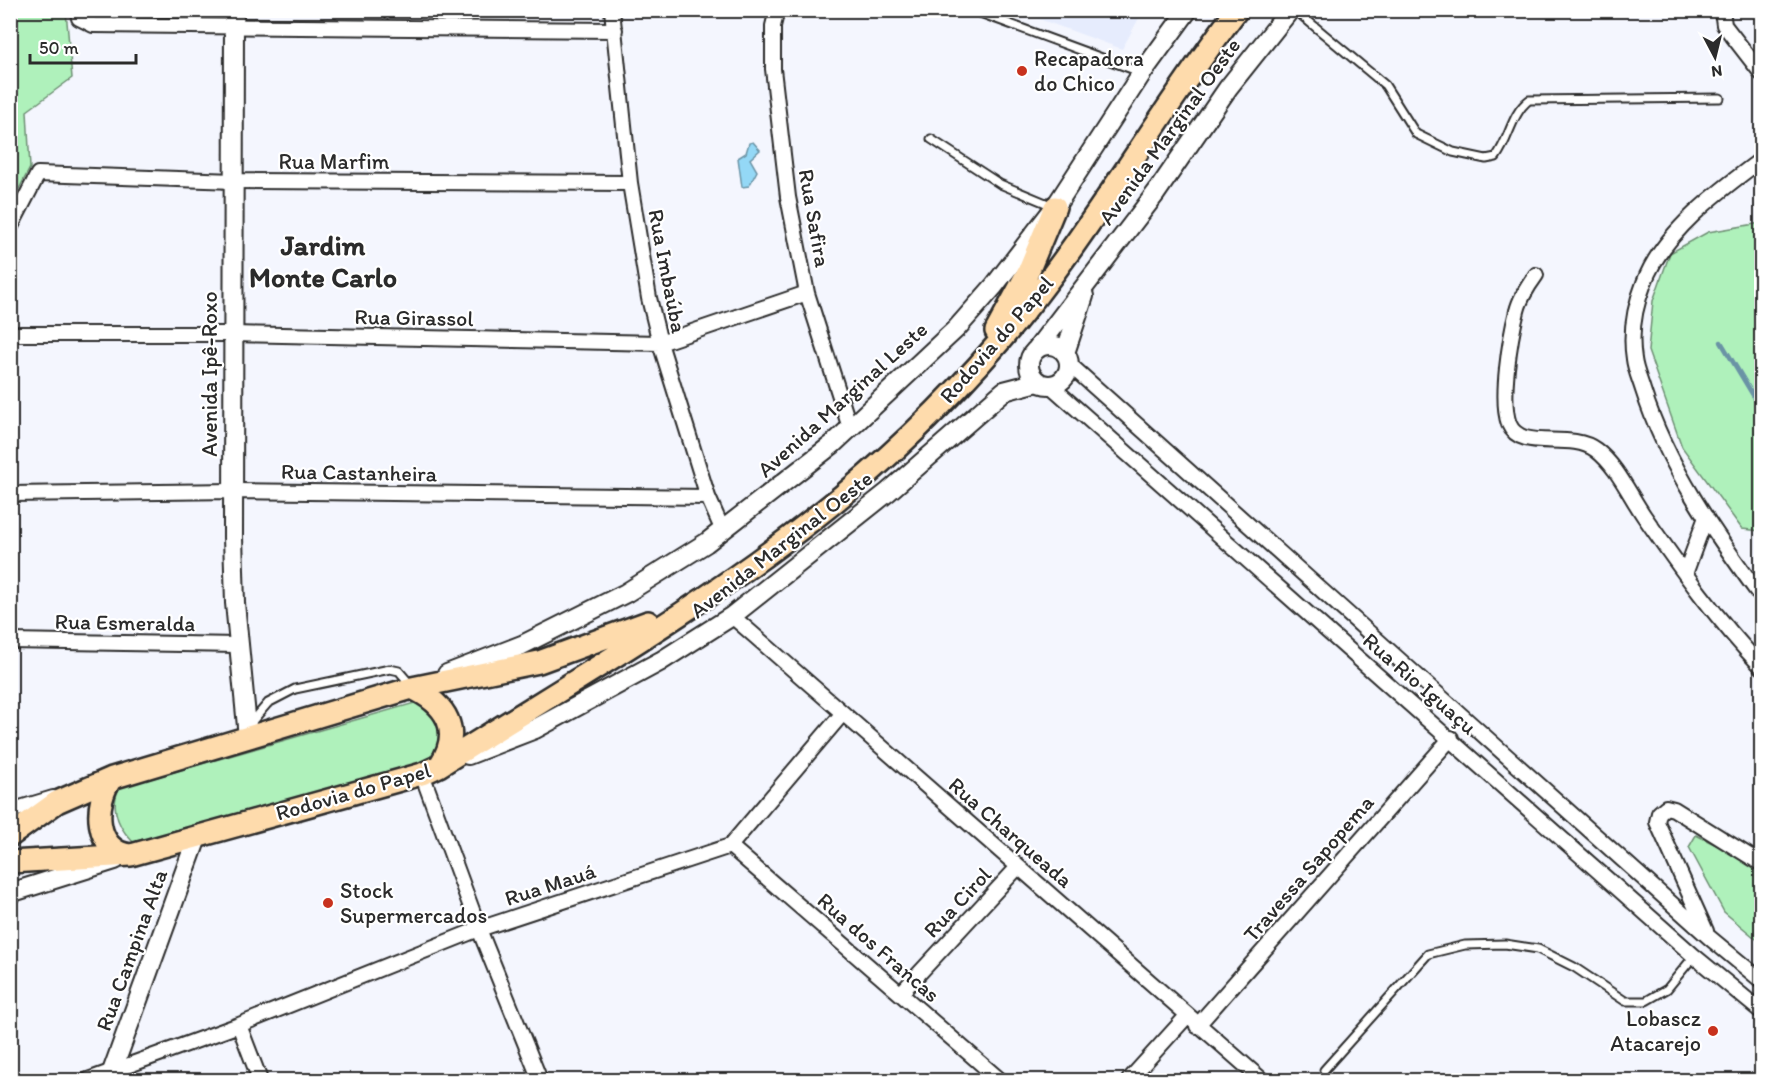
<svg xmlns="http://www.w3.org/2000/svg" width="1772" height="1091" font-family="Itim,sans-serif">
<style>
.built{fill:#e6ecfd}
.green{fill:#aff1bb;stroke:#6d8e73;stroke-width:1.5}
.water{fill:#94d8f6;stroke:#6a93a5;stroke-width:1.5}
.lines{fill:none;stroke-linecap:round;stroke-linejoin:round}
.stream{stroke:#6a93a5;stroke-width:4.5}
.lane-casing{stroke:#2b2b2b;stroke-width:11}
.street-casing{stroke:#2b2b2b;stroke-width:18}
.secondary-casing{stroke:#2b2b2b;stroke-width:22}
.primary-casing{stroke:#2b2b2b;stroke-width:26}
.lane{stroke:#fff;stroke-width:7}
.street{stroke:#fff;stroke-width:14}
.secondary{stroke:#fff;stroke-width:18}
.primary{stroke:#fedbac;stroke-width:21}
.poi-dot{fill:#c8321e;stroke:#fff;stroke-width:2}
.labels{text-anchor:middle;stroke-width:4.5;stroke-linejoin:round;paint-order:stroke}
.poi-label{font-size:22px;fill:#2b2b2b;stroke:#fff;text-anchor:start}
.street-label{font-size:22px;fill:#2b2b2b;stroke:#fff}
.district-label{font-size:28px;font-weight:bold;fill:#2b2b2b;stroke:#fff}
</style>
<rect width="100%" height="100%" fill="#f4f6fe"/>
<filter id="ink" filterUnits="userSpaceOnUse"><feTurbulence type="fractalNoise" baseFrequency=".0167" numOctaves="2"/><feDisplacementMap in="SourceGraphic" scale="12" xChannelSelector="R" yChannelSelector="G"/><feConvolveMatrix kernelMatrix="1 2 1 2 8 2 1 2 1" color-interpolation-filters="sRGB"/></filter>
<g filter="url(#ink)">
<path class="built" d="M1017,11H1143L1122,49Z"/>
<path class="green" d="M11,10L66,11L72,78L27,111L30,168L11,204Z
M1761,223H1762L1761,531L1742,529L1682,447L1648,351L1653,301L1670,253L1708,232Z
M418,702L438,717L443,760L138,846C120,832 109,810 119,788L125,786Z
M1696,835L1761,867V943L1724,912L1689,847Z"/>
<path class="water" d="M753,142L760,150L750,159L757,171L749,186L742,187L738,158L746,153L749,143Z"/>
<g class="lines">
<path class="stream" d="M1721,342L1762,410"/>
<g class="lane-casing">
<path id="lane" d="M972,10L1140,72
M1295,10L1385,85L1416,134L1453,152L1486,159L1496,157C1510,138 1511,114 1529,100L1720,98
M931,139L1000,184L1053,206
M250,724L268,703L295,689L390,669L399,671L411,685
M1324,1070L1428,954L1465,945L1505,944L1538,949L1574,967L1625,1001H1646L1667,989L1694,956"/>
</g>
<g class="street-casing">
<path id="street" d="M78,10L79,18L93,25L615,30
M612,10L630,183L649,298L660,343L708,497L723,531
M777,10L773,26V69L788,197L807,293L850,428
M1722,10L1724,25L1762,74
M1762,159C1720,190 1662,233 1644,283C1635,306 1630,334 1634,359C1635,369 1640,380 1643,390C1667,466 1715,534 1762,598
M10,228L38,174L234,181L630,183
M1536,275C1528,286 1520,298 1517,311C1510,338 1500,399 1509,424C1521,453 1569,430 1596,450C1617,466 1629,494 1644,516C1680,568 1718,621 1762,667
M10,334H233L660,343L807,293
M1069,364L1710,938L1762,981
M1050,385L1694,956L1762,1012
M10,494L234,491L708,497
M1685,574L1706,517
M732,616L1262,1080
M10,641L238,645
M422,774L479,929L540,1080
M10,811L53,798
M730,846L1000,1080
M1706,931L1657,822L1659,813L1666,807L1674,809L1762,864
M901,993L1018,867
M239,1025L260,1080
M1197,1026L1451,738
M88,1080L239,1025L479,929L730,846L843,713
M1129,1080L1187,1016"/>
</g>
<g class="secondary-casing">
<path id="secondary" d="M234,10L233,537L235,603L248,737
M1029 365a20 20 0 1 1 40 0a20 20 0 1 1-40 0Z
M1036,350L1156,193L1228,88L1290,10
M1065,353L1084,296
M447,674L522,645L626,593L706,543L833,444L957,328L994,286L1055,207L1142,73L1188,10
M468,755L535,729L661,661L732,616L888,492L1004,391L1038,382
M10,893L115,860
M109,1080L198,835"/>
</g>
<g class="primary-casing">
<path id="primary" d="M996,331L1028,272L1055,207
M412,688C446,704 463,730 440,765
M112,778C93,802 94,852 131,855
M10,836L57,802L112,778L412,688L539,662L648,622
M10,862L131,855L422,774L439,766C566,685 699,610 817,516C882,465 945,405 999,342C1088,239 1154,118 1237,10"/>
</g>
<use href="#lane" class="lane"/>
<use href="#street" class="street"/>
<use href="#secondary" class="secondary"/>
<use href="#primary" class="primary"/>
</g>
</g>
<g class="poi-dot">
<circle cx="1022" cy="71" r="6"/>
<circle cx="328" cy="903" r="6"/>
<circle cx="1713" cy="1031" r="6"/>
</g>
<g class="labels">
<g class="poi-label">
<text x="1034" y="66">Recapadora<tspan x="1034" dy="25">do Chico</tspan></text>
<text x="340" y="898">Stock<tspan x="340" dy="25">Supermercados</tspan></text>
<text x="1701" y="1026" text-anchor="end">Lobascz<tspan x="1701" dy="25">Atacarejo</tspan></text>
</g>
<g class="street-label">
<text transform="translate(1169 131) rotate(-54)" y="8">Avenida Marginal Oeste</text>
<text x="334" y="169">Rua Marfim</text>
<text transform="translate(815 218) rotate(80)" y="8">Rua Safira</text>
<text transform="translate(668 271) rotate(79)" y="8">Rua Imbaúba</text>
<text transform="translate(414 317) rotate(1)" y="8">Rua Girassol</text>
<text transform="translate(996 339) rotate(-49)" y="8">Rodovia do Papel</text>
<text transform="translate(209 374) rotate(-90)" y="8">Avenida Ipê-Roxo</text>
<text transform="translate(842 399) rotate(-42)" y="8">Avenida Marginal Leste</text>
<text transform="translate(359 472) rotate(1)" y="8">Rua Castanheira</text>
<text transform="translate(781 544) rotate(-38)" y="8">Avenida Marginal Oeste</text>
<text transform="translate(125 622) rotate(1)" y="8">Rua Esmeralda</text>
<text transform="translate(1420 683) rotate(41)" y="8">Rua Rio Iguaçu</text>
<text transform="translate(353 791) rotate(-16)" y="8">Rodovia do Papel</text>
<text transform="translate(1011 832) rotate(41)" y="8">Rua Charqueada</text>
<text transform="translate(1308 868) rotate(-49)" y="8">Travessa Sapopema</text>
<text transform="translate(550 884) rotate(-18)" y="8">Rua Mauá</text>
<text transform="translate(957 902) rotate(-47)" y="8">Rua Cirol</text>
<text transform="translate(879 947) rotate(41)" y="8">Rua dos Francas</text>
<text transform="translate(131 950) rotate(-70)" y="8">Rua Campina Alta</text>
</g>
<g class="district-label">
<text x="323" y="255">Jardim<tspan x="323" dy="32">Monte Carlo</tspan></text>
</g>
</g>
<rect width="1772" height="1091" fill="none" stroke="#fff" stroke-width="36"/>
<rect x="18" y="18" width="1736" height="1055" fill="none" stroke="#2b2b2b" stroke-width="2" filter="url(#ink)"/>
<g transform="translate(1715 57) rotate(173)" stroke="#ffffff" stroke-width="4.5" paint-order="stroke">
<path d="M0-4.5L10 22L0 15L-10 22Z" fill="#2b2b2b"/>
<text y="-9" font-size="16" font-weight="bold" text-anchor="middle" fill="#2b2b2b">N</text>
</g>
<path d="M30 54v9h106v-9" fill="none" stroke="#2b2b2b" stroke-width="3"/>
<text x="39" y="54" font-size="18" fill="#2b2b2b" stroke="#ffffff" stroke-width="4.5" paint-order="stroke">50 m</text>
</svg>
